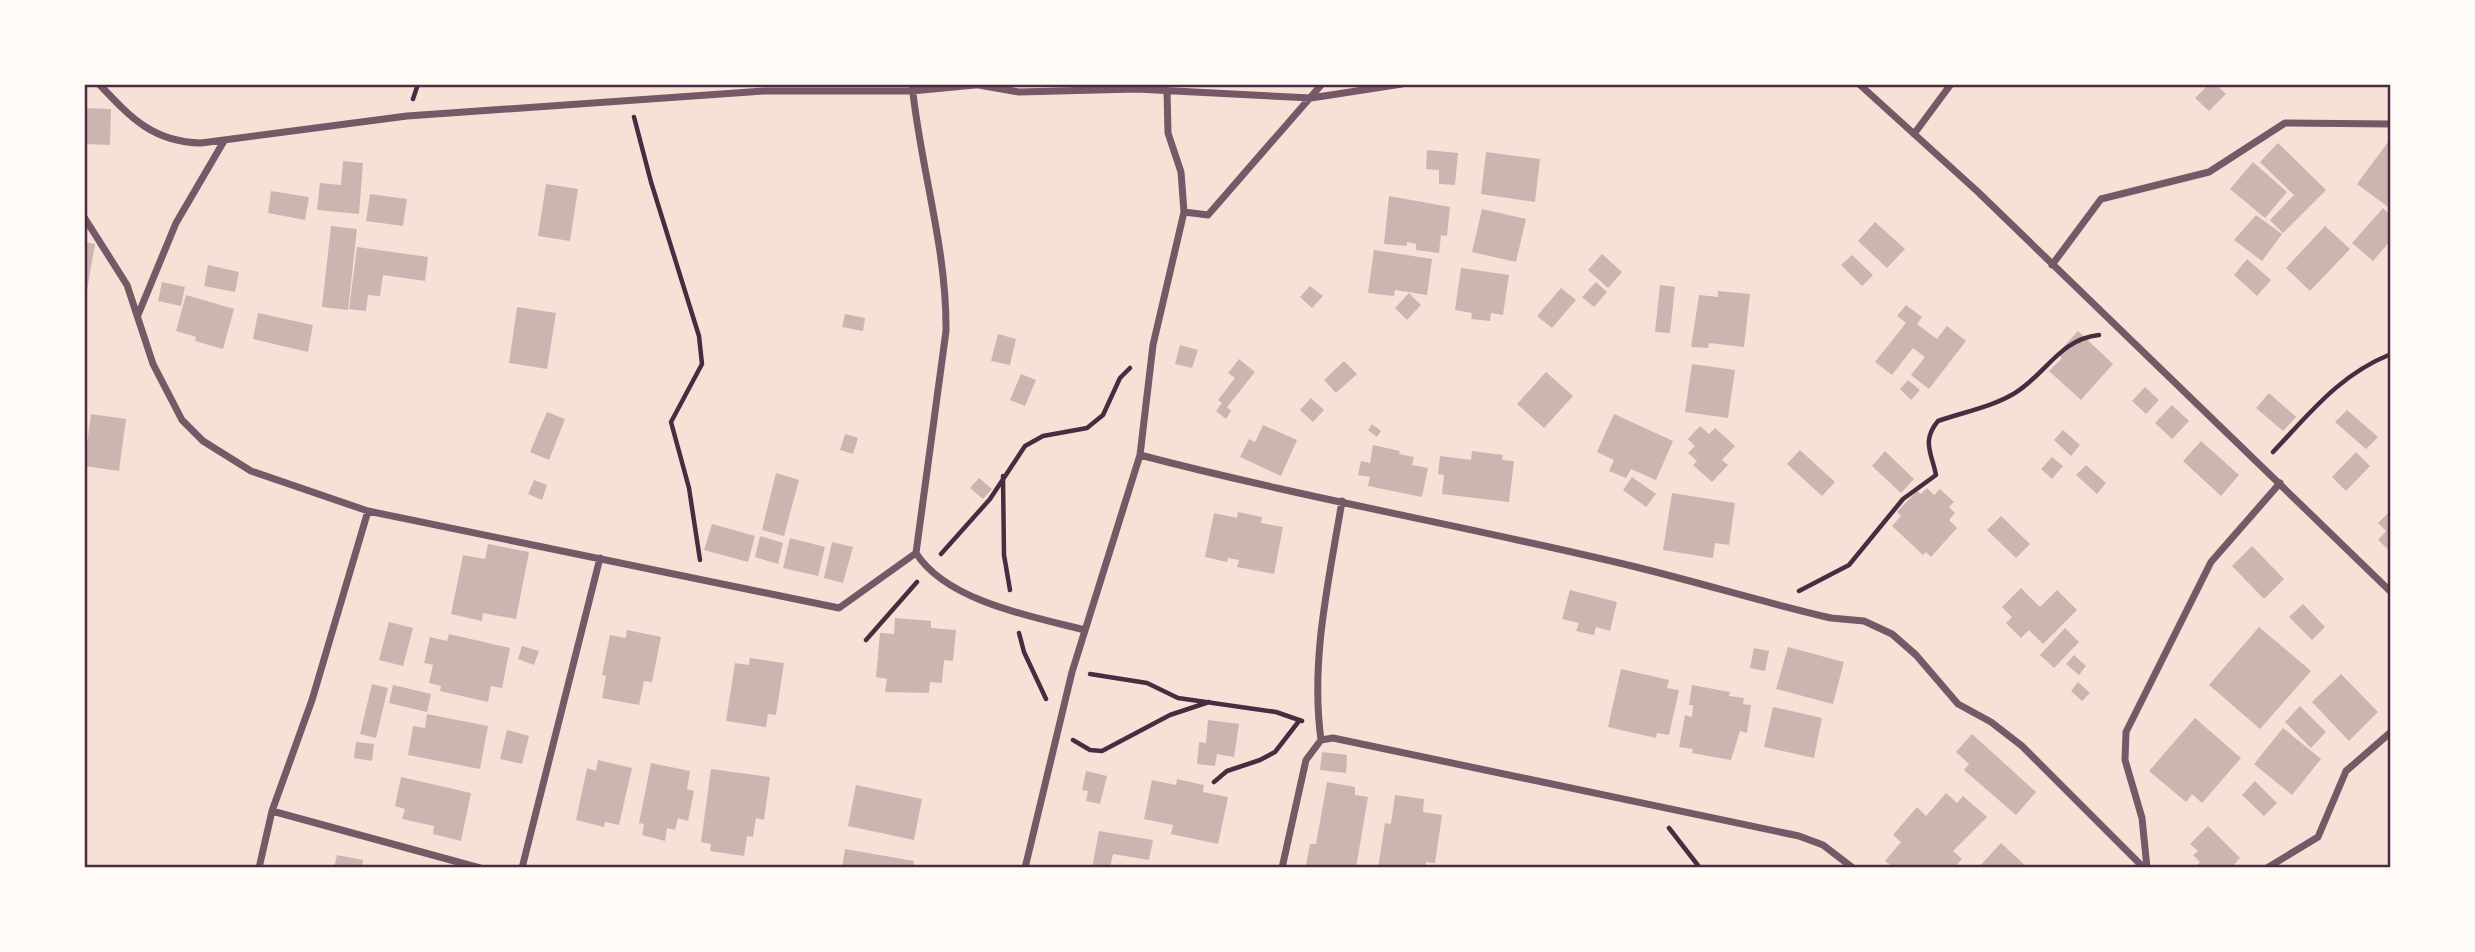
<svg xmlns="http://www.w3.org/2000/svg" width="2475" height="952" font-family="Arial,sans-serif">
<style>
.building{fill:#ccb4b1}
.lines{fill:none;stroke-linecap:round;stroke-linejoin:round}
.path{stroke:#4a2c40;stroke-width:4.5}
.minor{stroke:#755966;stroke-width:7}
.neatline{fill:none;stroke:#4a2c40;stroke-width:2.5}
</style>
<rect width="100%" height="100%" fill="#f7e1d7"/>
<path class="building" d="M2209,84H2216L2226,94L2209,111L2195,98Z
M84,108L111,109L110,145L84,144Z
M2391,138V209L2357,184Z
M2278,143L2326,190L2283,233L2270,220L2294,195L2260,162Z
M1427,150L1458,153L1455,185L1439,184V170L1426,169Z
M1486,152L1540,159L1535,202L1481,194Z
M343,161L363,163L359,214L317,210L320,183L341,185Z
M2253,162L2287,192L2265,218L2230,189Z
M546,184L578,189L570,241L538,236Z
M271,191L309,197L305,220L268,213Z
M370,194L407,199L403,226L366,221Z
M1389,196L1450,207L1447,236L1441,235L1439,253L1416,250V244L1407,242V246L1384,244Z
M2383,208L2391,216V240L2373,261L2352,243Z
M1482,209L1526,219L1516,262L1472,252Z
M2256,215L2282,234L2262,261L2234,240Z
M1875,222L1905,249L1887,268L1858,241Z
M331,226L357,229L348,310L322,307Z
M2325,226L2350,249L2310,291L2286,268Z
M84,242L95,244L87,290H84Z
M357,247L428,257L425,281L383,275L380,296L368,295L366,311L349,309Z
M1374,250L1432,259L1427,295L1395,290L1394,296L1368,293Z
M1602,254L1622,272L1608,288L1588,270Z
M1852,255L1873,275L1862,286L1841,265Z
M2247,259L2271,280L2257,296L2234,275Z
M208,265L239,272L235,292L204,286Z
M1461,268L1509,275L1503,315L1491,313L1490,321L1471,319L1472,313L1455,310Z
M162,282L185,287L181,306L158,301Z
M1596,282L1607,292L1594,307L1582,297Z
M1660,285L1675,287L1670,333L1655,332Z
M1310,286L1323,296L1312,308L1300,297Z
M1561,288L1576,300L1552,328L1537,316Z
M1718,291L1750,294L1744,347L1709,343L1708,348L1691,347L1699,295L1718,297Z
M1409,293L1421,305L1407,320L1395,308Z
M186,295L234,309L223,349L195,341L196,337L176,331Z
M1906,305L1922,317L1917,324L1937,339L1947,326L1966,341L1929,389L1911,375L1925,357L1913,348L1892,375L1875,362L1906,323L1897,316Z
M517,307L556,313L547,369L509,363Z
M258,313L313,325L308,352L253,339Z
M845,314L865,318L863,331L842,327Z
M2078,331L2113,364L2081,400L2049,371L2062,358L2057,354Z
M998,334L1016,339L1010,365L991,361Z
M1180,345L1198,350L1192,368L1175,364Z
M1239,359L1255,372L1227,407L1231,411L1226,419L1216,411L1222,403L1218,400L1235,378L1228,373Z
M1344,361L1357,374L1336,393L1324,380Z
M1692,364L1735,370L1728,418L1685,412Z
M1546,372L1573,396L1544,428L1517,404Z
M1021,374L1036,380L1025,406L1010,400Z
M1908,380L1920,390L1911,400L1900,389Z
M2145,387L2159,400L2146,414L2132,401Z
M2269,393L2296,417L2283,431L2256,408Z
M1311,398L1324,410L1313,422L1300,410Z
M2172,405L2189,421L2172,439L2155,423Z
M2347,410L2378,437L2366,449L2335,422Z
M547,412L565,419L549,460L530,452Z
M91,414L126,419L119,471L84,466Z
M1614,414L1673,441L1656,480L1631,469L1626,478L1609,471L1614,460L1597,452Z
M1372,424L1381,431L1377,437L1368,430Z
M1263,425L1297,440L1281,476L1240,457L1249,439L1255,442Z
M1700,426L1709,434L1715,428L1735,446L1722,460L1728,465L1712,482L1693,465L1697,461L1688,453L1695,446L1688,439Z
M2063,430L2080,445L2071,456L2054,440Z
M845,434L858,438L853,454L840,450Z
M2201,441L2239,475L2221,496L2183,461Z
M1373,445L1400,451L1399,454L1414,457L1412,465L1428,468L1422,497L1368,486L1370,477L1358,475L1361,461L1370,463Z
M1800,450L1835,482L1822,496L1787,464Z
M1472,451L1503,455L1502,460L1514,461L1509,502L1442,494L1444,475L1438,474L1440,456L1471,460Z
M1885,451L1914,479L1901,493L1872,466Z
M2356,452L2370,466L2346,491L2332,477Z
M2052,457L2063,466L2052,479L2041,469Z
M2086,465L2106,483L2097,494L2076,475Z
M776,473L799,480L784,536L762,530Z
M1632,477L1656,494L1646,507L1623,490Z
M979,478L992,489L983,499L970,488Z
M534,480L547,485L542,500L528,494Z
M1927,488L1934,495L1940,489L1954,502L1949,507L1955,513L1949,520L1957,528L1931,557L1926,552L1923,555L1892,526L1901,516L1897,512L1917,491L1921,494Z
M1672,493L1735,503L1729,545L1715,543L1713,558L1663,550Z
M2390,511L2391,512V552L2378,540L2386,531L2378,523Z
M1238,512L1262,517L1261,523L1283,527L1274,574L1237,567L1239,560L1228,558L1227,562L1205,557L1214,513L1237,518Z
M2001,516L2030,544L2016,558L1987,530Z
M712,524L755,536L748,562L704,550Z
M760,536L783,543L778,564L755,557Z
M790,538L825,547L818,576L783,568Z
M832,542L853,547L843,583L824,578Z
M488,544L529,552L516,619L483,613L482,621L451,614L463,555L485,559Z
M2252,546L2284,579L2264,599L2232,566Z
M2021,588L2040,607L2057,590L2077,610L2043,644L2029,630L2021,638L2006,623L2012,617L2002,607Z
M1570,590L1617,602L1610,631L1596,627L1594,635L1576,631L1579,623L1562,619Z
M2303,604L2325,627L2312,640L2289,617Z
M895,618L931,621V628L956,630L953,661L944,660L942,683L930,682L929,693L885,692L887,679L876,677L880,633L894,634Z
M389,622L413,628L403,666L379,660Z
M2259,627L2311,671L2260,729L2209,685Z
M2065,628L2079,642L2054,668L2040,655Z
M627,630L661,637L652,682L644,681L639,705L602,698L606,676L602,675L610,635L626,638Z
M449,634L510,648L502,688L491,686L488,702L440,691L441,686L429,683L433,665L424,663L430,637L447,641Z
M522,646L539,651L534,665L518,659Z
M1788,647L1844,662L1833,704L1776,689Z
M1754,648L1769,651L1765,671L1750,668Z
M2074,655L2086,666L2079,675L2066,664Z
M750,658L784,663L776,715L768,714L766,727L726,721L735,663L749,665Z
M1621,669L1669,680L1667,688L1679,690L1669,735L1657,733L1656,738L1608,727Z
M2341,674L2378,712L2349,741L2312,702Z
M2078,682L2090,693L2082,701L2071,691Z
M372,684L388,688L376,738L360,734Z
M393,685L431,694L427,712L389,703Z
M1692,685L1730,692L1729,696L1744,698L1743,704L1751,705L1747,733L1740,731L1731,760L1692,753L1693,749L1679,747L1685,715L1692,717L1693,705H1689Z
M2300,706L2326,732L2311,748L2285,722Z
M1773,707L1822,718L1814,758L1764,747Z
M427,714L488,726L480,769L408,755L413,726L425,728Z
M2195,718L2241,758L2202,803L2192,794L2186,802L2149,771Z
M1208,720L1239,724L1234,757L1217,754L1215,766L1197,764L1199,742L1206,743Z
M2283,728L2321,759L2292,795L2254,764Z
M507,730L529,736L522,764L500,759Z
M1972,734L2036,792L2016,815L1964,770L1969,764L1956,752Z
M356,742L374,744L372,761L354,758Z
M1322,752L1347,755L1346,773L1320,770Z
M598,760L632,768L619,825L605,822L604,827L576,820L587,768L596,771Z
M651,763L690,771L687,789L694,791L688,821L678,818L675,830L667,828L665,841L642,835L644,824L639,823Z
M711,769L770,777L764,820L756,818L753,837L747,836L744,856L710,851L711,844L701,842Z
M1086,771L1107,776L1100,804L1086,801L1088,791L1082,790Z
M401,777L471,793L461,841L433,834L434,826L402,819L405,809L395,806Z
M1177,779L1204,785L1203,792L1228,797L1218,844L1171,834L1173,825L1144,819L1152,780L1176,785Z
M2255,781L2277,803L2264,816L2242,795Z
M1327,782L1355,787V795L1368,797L1356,868L1306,865L1310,844H1316Z
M856,785L922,799L914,840L848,826Z
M1946,793L1957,803L1963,796L1987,817L1953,851L1962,859L1954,868H1894L1885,861L1901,842L1893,835L1917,807L1926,816Z
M1395,795L1424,799L1423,812L1442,815L1435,863L1426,862L1425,868H1378L1385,823L1391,824Z
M2208,826L2240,858L2231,868H2194L2200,862L2193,855L2198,851L2190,844Z
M1099,831L1153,840L1149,860L1113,854L1110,868H1092Z
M2001,843L2028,868H1978Z
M845,849L914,861L913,868H842Z
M337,855L363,860L362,868H334Z"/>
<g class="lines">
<path class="path" d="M413,99L418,84
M634,117L651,182L699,336L702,364L671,422L689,488L700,560
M2273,452C2311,412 2339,375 2391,354
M1003,476L1004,555L1010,590
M941,554L990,499L1025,446L1043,436L1087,428L1103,415L1120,378L1130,368
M1799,591L1849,565L1903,499L1936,475C1932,454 1921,441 1938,421C1964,412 1992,407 2015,393C2046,374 2060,339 2099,335
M1019,633L1024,652L1046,699
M866,640L917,582
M1090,674L1147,683L1178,698L1276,712L1302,721
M1073,740L1090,750L1102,751L1170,715L1209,702
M1214,782L1227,771L1260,760L1275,752L1299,721
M1669,828L1700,868"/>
<path class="minor" d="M99,84C131,118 153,142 201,143L407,116L764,91H912L975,85
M973,84L1019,92L1136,89L1311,98L1402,84
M1859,84L1977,191L2391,592
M1167,91L1168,133L1181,172L1184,212
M1914,134L1951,84
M84,217L127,285L153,364L182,420L203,441L251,471L368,511L839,608L916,553L946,331C947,247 920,167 912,84
M2052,265L2101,199L2209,172L2285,123L2391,124
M138,315L176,223L224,141
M1140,455C1304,498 1471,527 1636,567C1701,583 1766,603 1831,618L1864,621L1892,634L1916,655L1958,704L1991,722L2022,746L2144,868
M916,553C946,601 1033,617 1085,630
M1321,740C1310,660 1329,580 1342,501
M272,811L480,868
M259,868L272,811L312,700L368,511
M522,868L600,558
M1025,868L1072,672L1140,455L1153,345L1184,212L1208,215L1322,84
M1282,868L1306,760L1321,740L1333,738L1799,836L1823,845L1853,868
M2147,868L2142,818L2125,760L2126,732L2211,562L2280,483
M2267,868L2318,837L2346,771L2391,732"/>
</g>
<rect width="2475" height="952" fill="none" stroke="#fffaf5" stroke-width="172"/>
<rect x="86" y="86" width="2303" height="780" class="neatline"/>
</svg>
